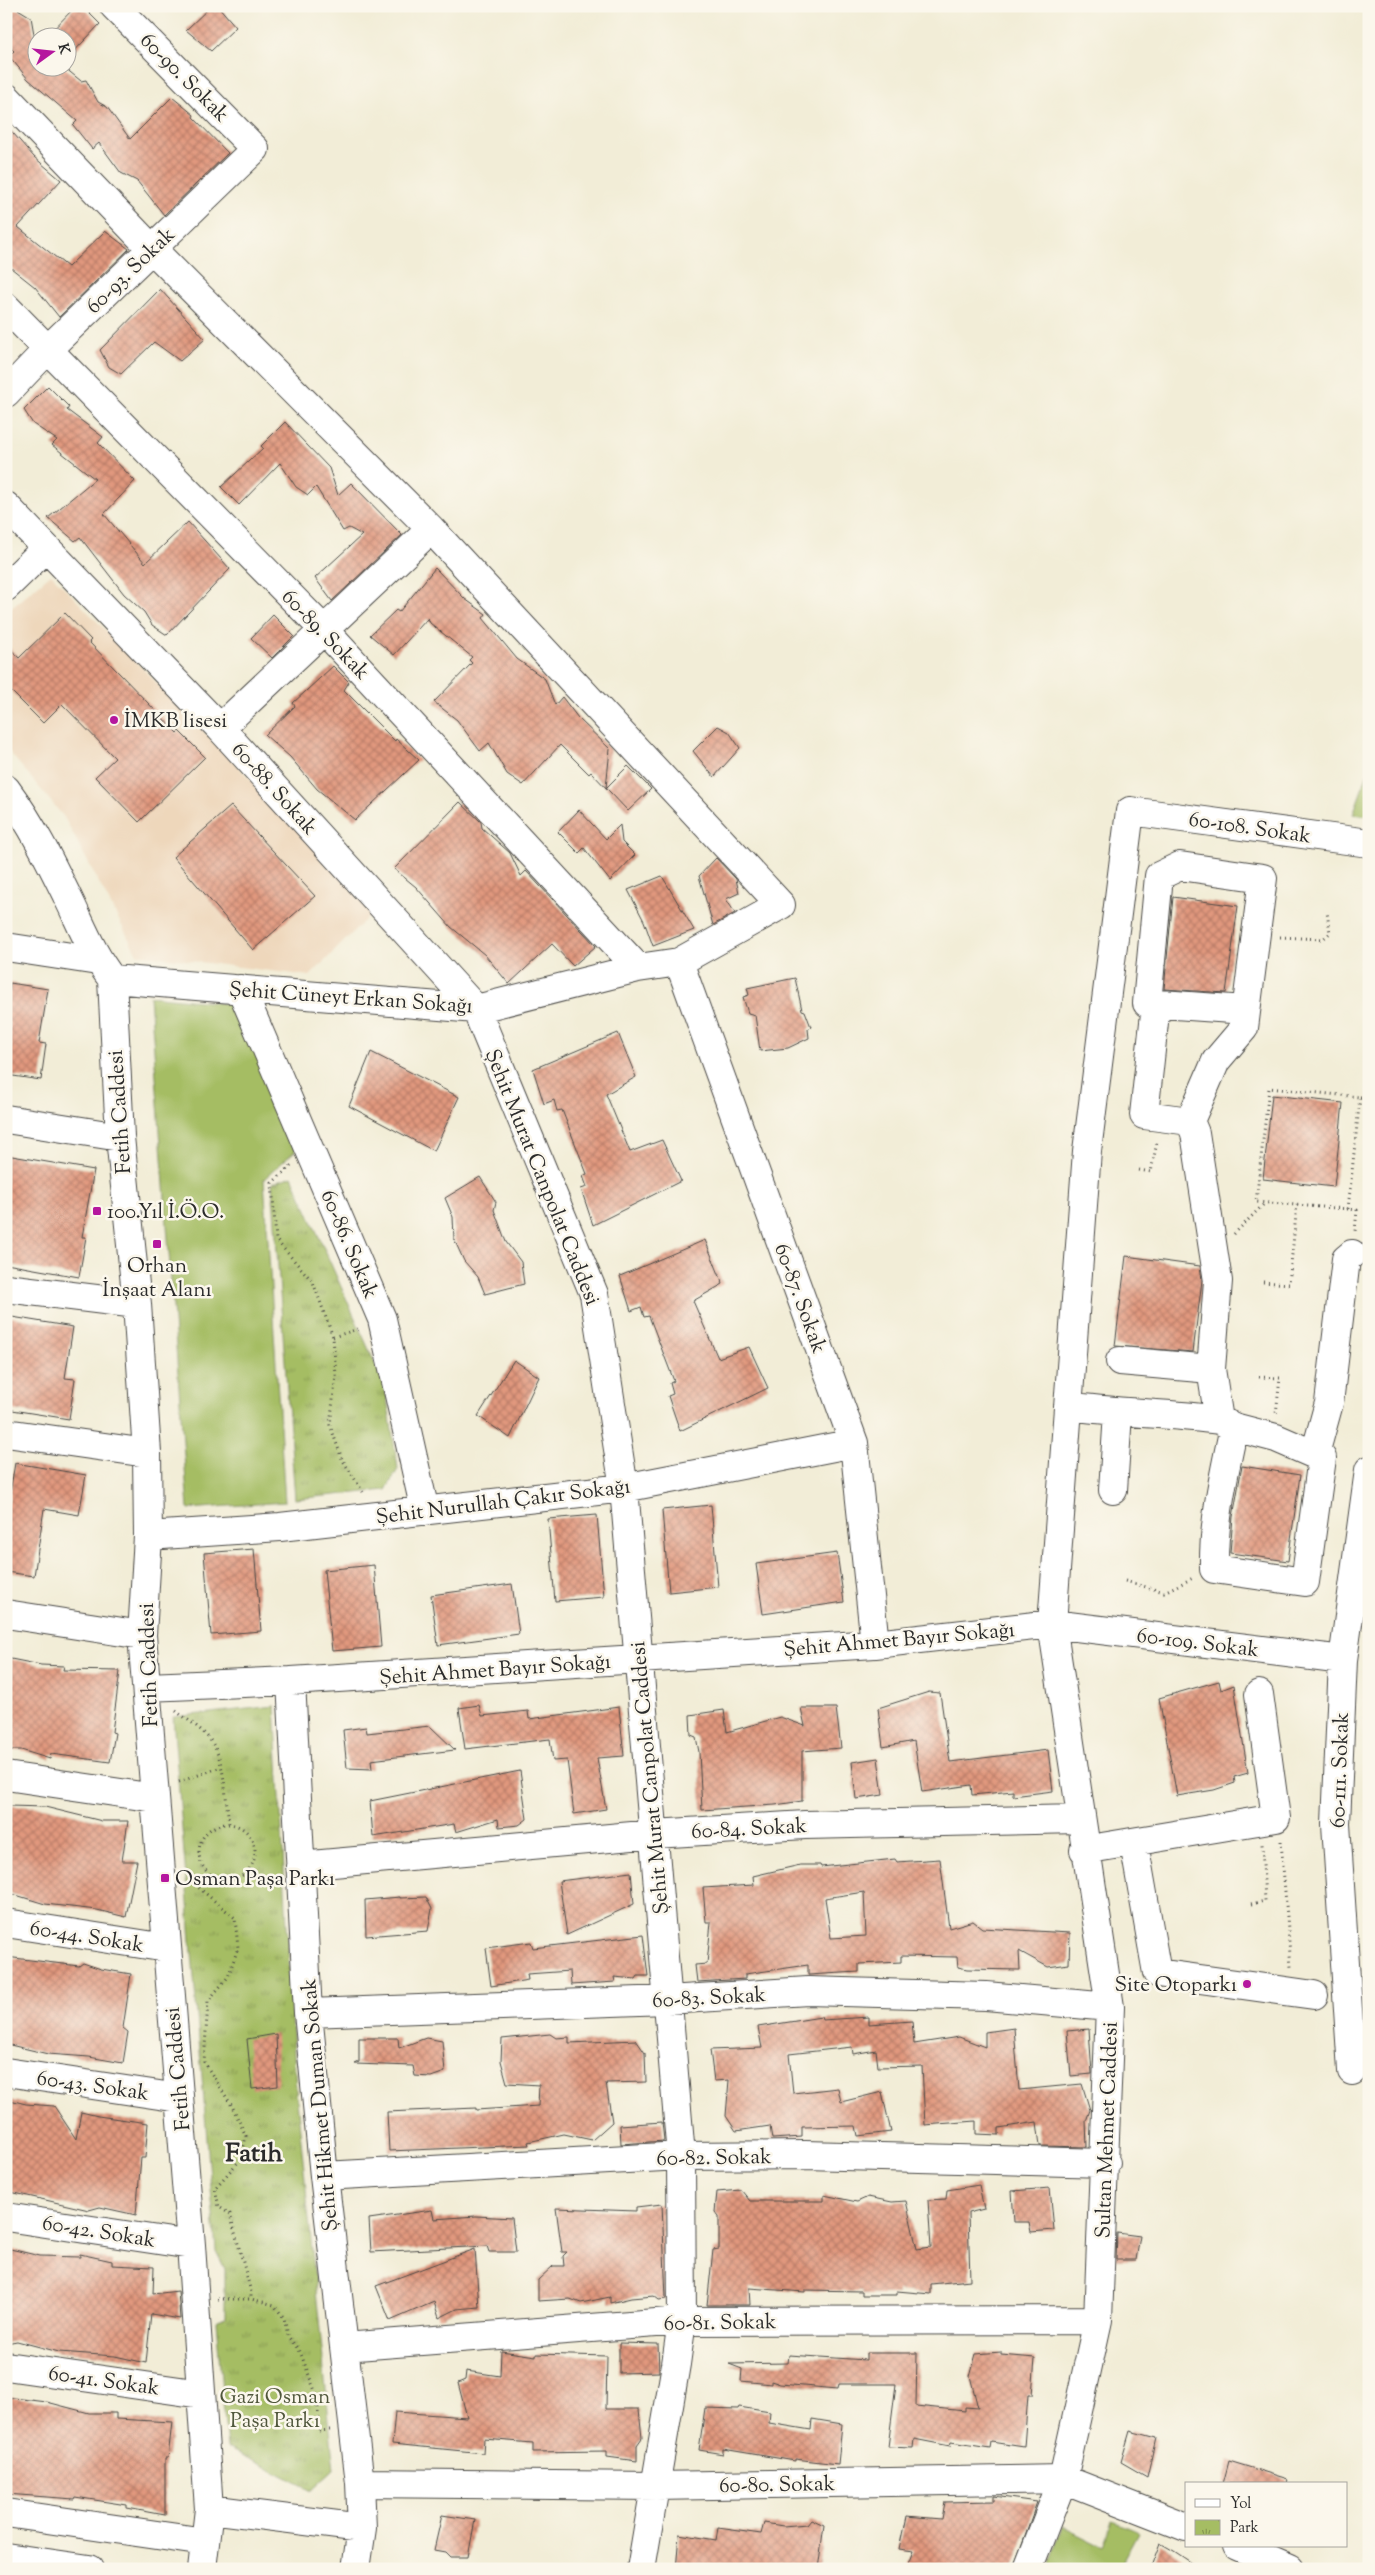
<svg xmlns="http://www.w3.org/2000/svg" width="1375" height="2575" font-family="'Sorts Mill Goudy',serif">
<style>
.built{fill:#eed7bb}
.grass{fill:#a5bd63;stroke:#687447}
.park{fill:url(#park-tufts);stroke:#687447}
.building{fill:url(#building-cross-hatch);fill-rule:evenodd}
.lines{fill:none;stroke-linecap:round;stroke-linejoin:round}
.minor-casing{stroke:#494845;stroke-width:30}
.path{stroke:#494845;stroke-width:3;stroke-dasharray:1 4;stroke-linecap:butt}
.minor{stroke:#fff;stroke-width:28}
.poi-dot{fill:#b5179e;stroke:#fbf7ec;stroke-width:2}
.labels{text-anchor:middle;stroke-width:5;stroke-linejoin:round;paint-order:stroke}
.street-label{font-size:21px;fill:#2b2b2b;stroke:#fbf7ec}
.poi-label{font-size:21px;fill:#2b2b2b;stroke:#fbf7ec;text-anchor:start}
.park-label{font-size:21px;fill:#50573c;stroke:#fbf7ec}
.district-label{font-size:26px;font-weight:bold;fill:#2b2b2b;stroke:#fbf7ec}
</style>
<defs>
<pattern id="park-tufts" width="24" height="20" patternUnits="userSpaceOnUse" patternTransform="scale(1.25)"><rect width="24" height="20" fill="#a5bd63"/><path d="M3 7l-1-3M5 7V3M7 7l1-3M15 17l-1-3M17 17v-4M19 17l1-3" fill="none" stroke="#879a52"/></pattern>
<pattern id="building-cross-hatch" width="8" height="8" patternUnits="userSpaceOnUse" patternTransform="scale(1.25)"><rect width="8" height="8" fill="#e1987e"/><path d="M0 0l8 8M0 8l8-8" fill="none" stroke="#b77c67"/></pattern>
</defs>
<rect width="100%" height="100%" fill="#fbf7ec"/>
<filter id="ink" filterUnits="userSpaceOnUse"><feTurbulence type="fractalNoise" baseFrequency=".02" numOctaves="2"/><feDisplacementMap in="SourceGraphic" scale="10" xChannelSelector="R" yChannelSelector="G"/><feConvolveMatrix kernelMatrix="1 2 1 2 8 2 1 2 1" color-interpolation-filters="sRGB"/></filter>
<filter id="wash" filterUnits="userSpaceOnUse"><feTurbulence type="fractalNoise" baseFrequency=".0096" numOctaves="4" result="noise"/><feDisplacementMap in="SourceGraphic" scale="20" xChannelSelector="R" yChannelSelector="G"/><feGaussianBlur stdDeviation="1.12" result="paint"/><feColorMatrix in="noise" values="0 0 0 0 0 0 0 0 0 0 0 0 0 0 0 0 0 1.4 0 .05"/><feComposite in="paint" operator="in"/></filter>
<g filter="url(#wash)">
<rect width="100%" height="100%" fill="#f2edd7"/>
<path class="built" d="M51,574L376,909L310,976L137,954L64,817L6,748V612Z"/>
<path class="grass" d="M1369,770V816L1353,814Z
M150,996L240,1005L296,1150L264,1179L285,1502L188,1509Z
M1113,2521L1139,2532L1119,2569H1048L1063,2526L1103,2546Z"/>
<path class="park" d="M292,1176L385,1386L398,1469L386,1490L295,1499L272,1183Z
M275,1706L296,2090L334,2470L312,2490L227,2448L216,2321L225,2317V2269L216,2251L173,1717Z"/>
<g id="blocks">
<path class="building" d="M6,6H13L31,17L36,46L38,44V68H65L81,81L86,80L98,102L107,107L130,139L172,97L194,115L193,117L228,153L164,215L137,181L121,173L99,143L92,149L73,125L77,121L28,79L9,56L14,51L6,43Z
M76,6H82L100,24L68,58V38H45Z
M211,6H218L236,27L211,51L186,30Z
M6,125L34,157L61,180L18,227L68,267L105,231L129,249L59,317L35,287L6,264Z
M160,289L205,339L180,361L154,342L121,374L109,367L100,350Z
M48,386L69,407L67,410L103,437L98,443L135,481L104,514L145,563L188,522L230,569L167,635L152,625L144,612L124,594L80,537L75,541L48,518L95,479L52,445L57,440L33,424L24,410Z
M285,422L329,468L338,495L351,483L402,535L332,601L315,578L362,535L349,528L343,531L316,487L308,495L296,487L280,463L239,505L221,487L263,448L261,446Z
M435,568L465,599L486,614L483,618L517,659L545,679L555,705L562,697L578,718L610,749L606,788L628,766L651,789L628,811L591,772L589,774L560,745L523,785L507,774L489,743L480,751L457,720L434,702L472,663L469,660L472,657L430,623L428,618L394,655L370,635L396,610L399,612Z
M65,613L91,640L89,642L177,733L179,731L205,757L139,822L95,777L115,758L62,704L43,723L6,686V644L19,658Z
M273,615L294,636L272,658L251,638Z
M333,666L349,682L344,690L395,741L396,739L419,760L355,820L317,789L290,757L265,735L295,706L293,703Z
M718,726L729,732L740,748L714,777L693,751Z
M460,802L481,822L482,828L510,853L521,876L526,871L596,946L573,966L552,944L509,984L485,955L451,927L416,887L394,869Z
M231,806L315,896L253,950L173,857Z
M579,810L606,839L620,825L622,842L635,855L610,881L584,848L579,853L558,832Z
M716,858L736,879L739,893L726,899L735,913L713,925L699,876Z
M662,876L694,930L653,946L644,921L628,890Z
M1173,897L1238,906L1226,993L1164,989Z
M795,978L802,1010L805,1011L811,1027L808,1029L809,1038L788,1048L760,1051L755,1015L748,1013L743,997L749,995L747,988Z
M10,983L48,989L39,1043L46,1044L41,1080L6,1075V1045L10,1023H6V1008Z
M618,1033L636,1077L606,1094L630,1152L662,1140L681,1181L593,1225L581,1189L587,1187L583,1176L587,1174L562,1110L557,1111L554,1100L544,1104L533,1069Z
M371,1052L459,1097L434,1151L349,1106Z
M1272,1095L1343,1103L1334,1187L1263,1179Z
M6,1155L94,1170L82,1237H86L79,1277L6,1264Z
M480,1177L496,1202L494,1210L506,1242L521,1262L524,1284L485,1294L478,1277L464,1261L454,1239L453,1217L445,1198Z
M705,1240L723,1284L693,1301L718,1358L749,1347L768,1388L680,1431L668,1396L673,1394L670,1383L674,1381L649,1316L644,1317L641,1307L631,1311L620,1276Z
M1126,1256L1200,1266L1202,1280L1193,1352L1115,1346Z
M6,1316L73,1327L65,1378L75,1379L69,1419L6,1409Z
M514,1360L539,1377L510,1438L478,1416Z
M15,1463L86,1475L79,1515L44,1509L34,1576L6,1572V1517Z
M1242,1466L1300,1475L1288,1561L1230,1553L1233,1517Z
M711,1505L718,1587L669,1592L662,1510Z
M597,1515L604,1597L555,1601L548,1519Z
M254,1549L261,1631L211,1635L204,1553Z
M837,1553L844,1602L763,1614L756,1564Z
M374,1565L381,1647L332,1651L324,1570Z
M512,1584L519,1634L438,1645L431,1595Z
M6,1658L41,1665L64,1666L63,1670L120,1671L112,1732L115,1733L110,1762L51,1754L50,1759L21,1750H6Z
M1219,1681L1221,1690L1234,1685L1248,1773L1234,1777L1235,1783L1214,1790L1177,1796L1159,1698Z
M929,1692L940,1693L950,1762L1048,1750L1053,1791L1013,1796V1791L972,1795L971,1785L922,1792L914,1741L883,1747L878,1708Z
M479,1705L482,1716L528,1711L529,1719L619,1707L624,1756L597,1758L606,1809L574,1814L567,1760L553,1761L550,1739L465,1749L459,1708Z
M801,1708H836L841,1748L802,1751V1801L775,1805L702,1810L699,1752L696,1737L691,1735L690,1715L724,1710L727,1732L780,1717L805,1726Z
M430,1726L455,1750L371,1760L372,1769L347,1768L343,1730L366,1727L367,1733Z
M878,1758L883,1795L856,1799L852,1762Z
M520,1771L527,1819L519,1825L499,1827L498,1819L456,1832L454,1824L373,1837L370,1801Z
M9,1806L45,1807L102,1821H128L122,1861H137L126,1917L97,1910L45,1904L6,1892V1823Z
M895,1859L897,1862L940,1859L949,1928L973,1921L982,1928L1070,1933L1069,1964L1048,1967L1019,1951L1020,1970L967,1969L958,1967L957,1957L901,1956V1962L859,1964V1972L808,1975V1965L745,1974V1979L697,1982L695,1965L707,1964L711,1922H706L703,1888L754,1885L753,1876L800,1865H820L821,1867ZM864,1892L866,1936L831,1938L825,1898Z
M631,1872L634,1904L567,1935L559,1881Z
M400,1897V1898L426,1897L432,1909L428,1931L366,1936L365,1900Z
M643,1935L648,1976H638L636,1979L614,1977L615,1982L571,1985L570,1971L527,1974L528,1980L491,1986L486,1948L531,1942L533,1948Z
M6,1957L79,1966L83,1963L101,1969L131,1974L123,2028L128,2032L123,2063L89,2057L48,2054L6,2044Z
M821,2017L822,2020L869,2017V2024L912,2021L914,2044L959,2037L985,2047V2032L1014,2028L1019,2090L1082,2084L1090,2110L1086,2121L1087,2147L1040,2146L1037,2122L999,2128V2135L976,2134V2121L925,2125L922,2066L878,2067L876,2050L853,2054L852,2047L789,2054L793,2093L838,2088L841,2102L882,2092L891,2132L858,2136L856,2126L802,2127V2137L772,2139L770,2126L736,2131L726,2116L729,2080L714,2081L710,2050L762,2048L758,2027Z
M1089,2029L1092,2074L1071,2076L1067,2031Z
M276,2034L278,2086L252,2089L247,2039Z
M550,2034L556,2038L569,2037V2043L636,2040L645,2053L646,2082L606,2083L612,2122L592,2140L564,2134L528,2142L529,2145L389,2151L387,2112L476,2108V2110L538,2106L539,2085L507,2083L501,2061L502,2039Z
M359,2038H398L399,2048L426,2038L442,2041L445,2072L431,2077L415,2076L413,2066L355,2064L359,2062Z
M6,2099L26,2104L54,2106L76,2139L81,2112L98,2116L148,2123L145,2158H141L136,2215L100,2207L89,2210L6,2191Z
M662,2122L664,2141L621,2144L620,2125Z
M979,2185L984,2209L968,2213L970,2280L931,2284V2294L897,2291V2295H862V2291L805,2290V2292L749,2288L750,2305H707L713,2250L719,2249V2217L715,2212L717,2192L741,2190L750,2201H824V2195L857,2202L868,2197L892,2202L906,2201L917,2249L931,2247L928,2200L946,2199L947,2190Z
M1050,2188L1054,2230L1031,2232L1029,2222H1014L1012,2191Z
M662,2204L666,2299L659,2300L654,2296L631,2298L610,2303V2297L581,2303L570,2299L538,2301V2280L553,2266H564L563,2256L567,2252H562L556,2208L636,2211V2207Z
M432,2210L434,2219L476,2216L512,2218L516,2252H489L487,2246L371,2252L369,2219Z
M1117,2233L1140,2236L1136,2260H1116Z
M6,2248L40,2256L80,2257V2254L112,2261V2265L154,2267L153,2294L178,2291L180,2319L151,2314L146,2363L115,2356L59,2352L17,2341L6,2343Z
M475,2249L479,2307L457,2309L439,2318L434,2302L390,2321L376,2286Z
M619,2343L658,2344L659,2372L619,2373Z
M501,2351L536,2356V2354L607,2356L606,2409H639L642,2438L637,2445V2461L607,2457V2451L533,2452V2443L484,2439L483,2453L392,2444L395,2412L467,2417L458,2383L465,2380L466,2371L500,2376Z
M1001,2352V2355L1035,2358L1032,2395H1028L1024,2447L991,2442L990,2448L951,2442L950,2446L914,2439L913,2448L888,2447L896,2384H839L838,2389L780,2384L771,2381V2384L741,2381L742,2369L729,2364L788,2363L789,2355L866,2360V2353H917L916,2406L965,2411V2407L978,2408L970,2376L976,2354Z
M6,2397L47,2402L89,2413H116V2419L172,2422L168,2458H165V2515L127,2508V2505L75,2497L74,2499L6,2494Z
M739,2407L770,2412L769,2423L811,2430L812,2419L842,2424L838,2464L795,2459V2461L723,2449V2454L699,2450L705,2408L738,2409Z
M1130,2431L1156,2438L1147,2477L1121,2462Z
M1229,2461L1288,2479L1287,2484H1223Z
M994,2496L1037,2502L1013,2569H907L914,2551L899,2549L906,2516L942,2519L945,2502L994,2501Z
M442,2515L475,2520L468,2557H450L445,2552L434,2550Z
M811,2519L824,2525L818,2569H676L679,2534L716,2540L718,2528L761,2534L764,2523L783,2526L807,2524Z
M1160,2543L1174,2551L1201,2569H1150Z"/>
</g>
</g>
<g filter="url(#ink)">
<use href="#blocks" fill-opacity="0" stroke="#494845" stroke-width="1"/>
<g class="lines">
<g class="minor-casing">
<path id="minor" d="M6,97L152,249L431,529L781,905L679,962L638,968L476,1009L112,979
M6,307L323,629L638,968
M6,393L48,349L255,149L114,6
M6,506L220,728L476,1009L594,1294L624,1488L681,2156L682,2321L676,2364L641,2569
M6,587L46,548
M220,728L431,529
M6,789C32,824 51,863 70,902C83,929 93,955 112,979L120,1137L137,1304L147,1453L148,1536L142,1635L191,2245L209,2509L202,2569
M6,947L98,961
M679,962L854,1443L875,1644
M241,989L382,1319L425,1511
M1156,1004L1144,1115L1190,1121
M6,1119L120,1137
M6,1288L137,1304
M1120,1361L1211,1369
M1068,1406C1118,1413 1169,1413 1219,1420L1211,1369L1218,1281L1195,1133L1190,1121L1216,1061L1244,1028L1263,878L1180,866L1159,876L1147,1003L1246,1010
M1219,1420L1234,1427L1276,1438L1322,1458L1305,1582L1214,1569C1213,1521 1224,1474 1234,1427
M6,1433L147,1453
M1315,1454L1329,1403L1346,1259L1352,1254
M1113,1490L1118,1413
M148,1536L280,1527L624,1488L854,1443
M6,1614L142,1635
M291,1681L308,2013L324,2176L360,2483L362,2528L356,2569
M147,1687L291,1681L875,1644L1052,1624L1343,1660
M6,1776L155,1798
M1134,1843L1157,1973L1314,1995
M1084,1850L1276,1818L1259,1694
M300,1866L654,1834L805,1825L1080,1819
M6,1923L167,1948
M308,2013L667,2000L808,1991L986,1996L1110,2007
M1352,2071L1336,1824L1343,1660L1369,1470
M6,2072L179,2098
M324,2176L681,2156L805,2155L1106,2163
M6,2217L191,2245
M344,2347L682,2321L1098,2320
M6,2366L201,2394
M360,2483L656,2486L1063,2479L1186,2527
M209,2509L362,2528
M6,2513L205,2542
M1237,2546L1290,2569
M6,2557L89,2569
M1028,2569L1063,2479L1098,2320L1110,2007L1052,1624L1087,1151L1130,811L1369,843"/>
</g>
<path class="path" d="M1280,937L1323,939L1330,933L1327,912
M1360,1097H1369
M291,1166L272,1183L276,1240L313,1282L333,1337L336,1375L330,1425L342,1459L363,1492
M1139,1170L1151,1172L1157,1142
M1348,1209L1256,1202L1269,1088L1360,1097L1348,1209L1357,1210L1355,1231
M1234,1234L1265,1203
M1263,1282L1289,1284L1297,1205
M333,1337L361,1328
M1259,1377L1280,1378L1276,1414
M1125,1581L1164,1592L1193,1578
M176,1711C189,1721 206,1731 214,1746C225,1765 226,1802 229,1824
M179,1782L221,1767
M199 1852a28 28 0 1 1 56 0a28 28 0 1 1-56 0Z
M1281,1841L1291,1967
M187,1872L193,1883L235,1918L238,1948L228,1977L208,2001L204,2062L232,2106L246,2136L241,2159L215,2188L219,2207L230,2214L251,2292V2299
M1251,1904L1265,1901L1262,1844
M218,2299H251L274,2305L284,2318L288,2335L299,2349L318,2399V2431L330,2430"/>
<use href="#minor" class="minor"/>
</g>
</g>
<g class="poi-dot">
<circle cx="114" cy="720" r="5"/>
<rect x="92" y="1206" width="10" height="10" rx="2.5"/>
<rect x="152" y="1239" width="10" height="10" rx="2.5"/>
<rect x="160" y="1873" width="10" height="10" rx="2.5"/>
<circle cx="1247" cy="1984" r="5"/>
</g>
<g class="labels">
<g class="street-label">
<text transform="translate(185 77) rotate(45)" y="7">60-90. Sokak</text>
<text transform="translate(130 270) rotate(-44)" y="7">60-93. Sokak</text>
<text transform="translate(326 634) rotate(46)" y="7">60-89. Sokak</text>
<text transform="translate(275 788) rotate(48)" y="7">60-88. Sokak</text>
<text transform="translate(1250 827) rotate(8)" y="7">60-108. Sokak</text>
<text transform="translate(351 997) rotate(4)" y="7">Şehit Cüneyt Erkan Sokağı</text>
<text transform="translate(119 1112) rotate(-94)" y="7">Fetih Caddesi</text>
<text transform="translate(543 1177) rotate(68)" y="7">Şehit Murat Canpolat Caddesi</text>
<text transform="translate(350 1244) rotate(67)" y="7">60-86. Sokak</text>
<text transform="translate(801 1298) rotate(70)" y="7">60-87. Sokak</text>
<text transform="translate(503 1501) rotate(-7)" y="7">Şehit Nurullah Çakır Sokağı</text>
<text transform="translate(899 1639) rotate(-5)" y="7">Şehit Ahmet Bayır Sokağı</text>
<text transform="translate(1198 1642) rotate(7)" y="7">60-109. Sokak</text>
<text transform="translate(148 1665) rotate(-92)" y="7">Fetih Caddesi</text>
<text transform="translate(495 1669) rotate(-4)" y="7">Şehit Ahmet Bayır Sokağı</text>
<text transform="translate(1339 1770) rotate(-88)" y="7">60-111. Sokak</text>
<text transform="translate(649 1778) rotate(-95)" y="7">Şehit Murat Canpolat Caddesi</text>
<text transform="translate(749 1828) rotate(-3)" y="7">60-84. Sokak</text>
<text transform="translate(87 1936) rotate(9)" y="7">60-44. Sokak</text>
<text transform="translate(709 1997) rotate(-3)" y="7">60-83. Sokak</text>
<text transform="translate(177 2069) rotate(-95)" y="7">Fetih Caddesi</text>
<text transform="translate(93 2085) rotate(8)" y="7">60-43. Sokak</text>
<text transform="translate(319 2105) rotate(-95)" y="7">Şehit Hikmet Duman Sokak</text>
<text transform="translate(1106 2130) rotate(-88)" y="7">Sultan Mehmet Caddesi</text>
<text transform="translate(714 2157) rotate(-1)" y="7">60-82. Sokak</text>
<text transform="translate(99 2231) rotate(9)" y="7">60-42. Sokak</text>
<text transform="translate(720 2322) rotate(-1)" y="7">60-81. Sokak</text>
<text transform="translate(104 2380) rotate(8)" y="7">60-41. Sokak</text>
<text transform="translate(777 2484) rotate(-1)" y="7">60-80. Sokak</text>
</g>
<g class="poi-label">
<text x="124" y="727">İMKB lisesi</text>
<text x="107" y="1218">100.Yıl İ.Ö.O.</text>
<text x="157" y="1272" text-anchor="middle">Orhan<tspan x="157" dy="24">İnşaat Alanı</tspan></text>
<text x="175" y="1885">Osman Paşa Parkı</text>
<text x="1237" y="1991" text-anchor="end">Site Otoparkı</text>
</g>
<g class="park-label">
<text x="275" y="2403">Gazi Osman<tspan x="275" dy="24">Paşa Parkı</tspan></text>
</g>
<g class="district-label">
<text x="254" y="2161">Fatih</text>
</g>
</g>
<rect width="1375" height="2575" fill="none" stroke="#fbf7ec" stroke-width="25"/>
<rect x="1185" y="2482" width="162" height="65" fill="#fbf7ec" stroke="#a8a59f"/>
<rect x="1195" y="2499" width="25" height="8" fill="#ffffff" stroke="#a8a59f"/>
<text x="1230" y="2508" font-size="15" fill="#2b2b2b">Yol</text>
<rect x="1195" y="2520" width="25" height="15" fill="url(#park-tufts)" stroke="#a8a59f"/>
<text x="1230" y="2532" font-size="15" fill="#2b2b2b">Park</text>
<g transform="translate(52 52) rotate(75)"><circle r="24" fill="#fbf7ec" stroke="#a8a59f"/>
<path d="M0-4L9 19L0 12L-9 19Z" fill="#b5179e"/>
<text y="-8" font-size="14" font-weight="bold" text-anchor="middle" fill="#2b2b2b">K</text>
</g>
</svg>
